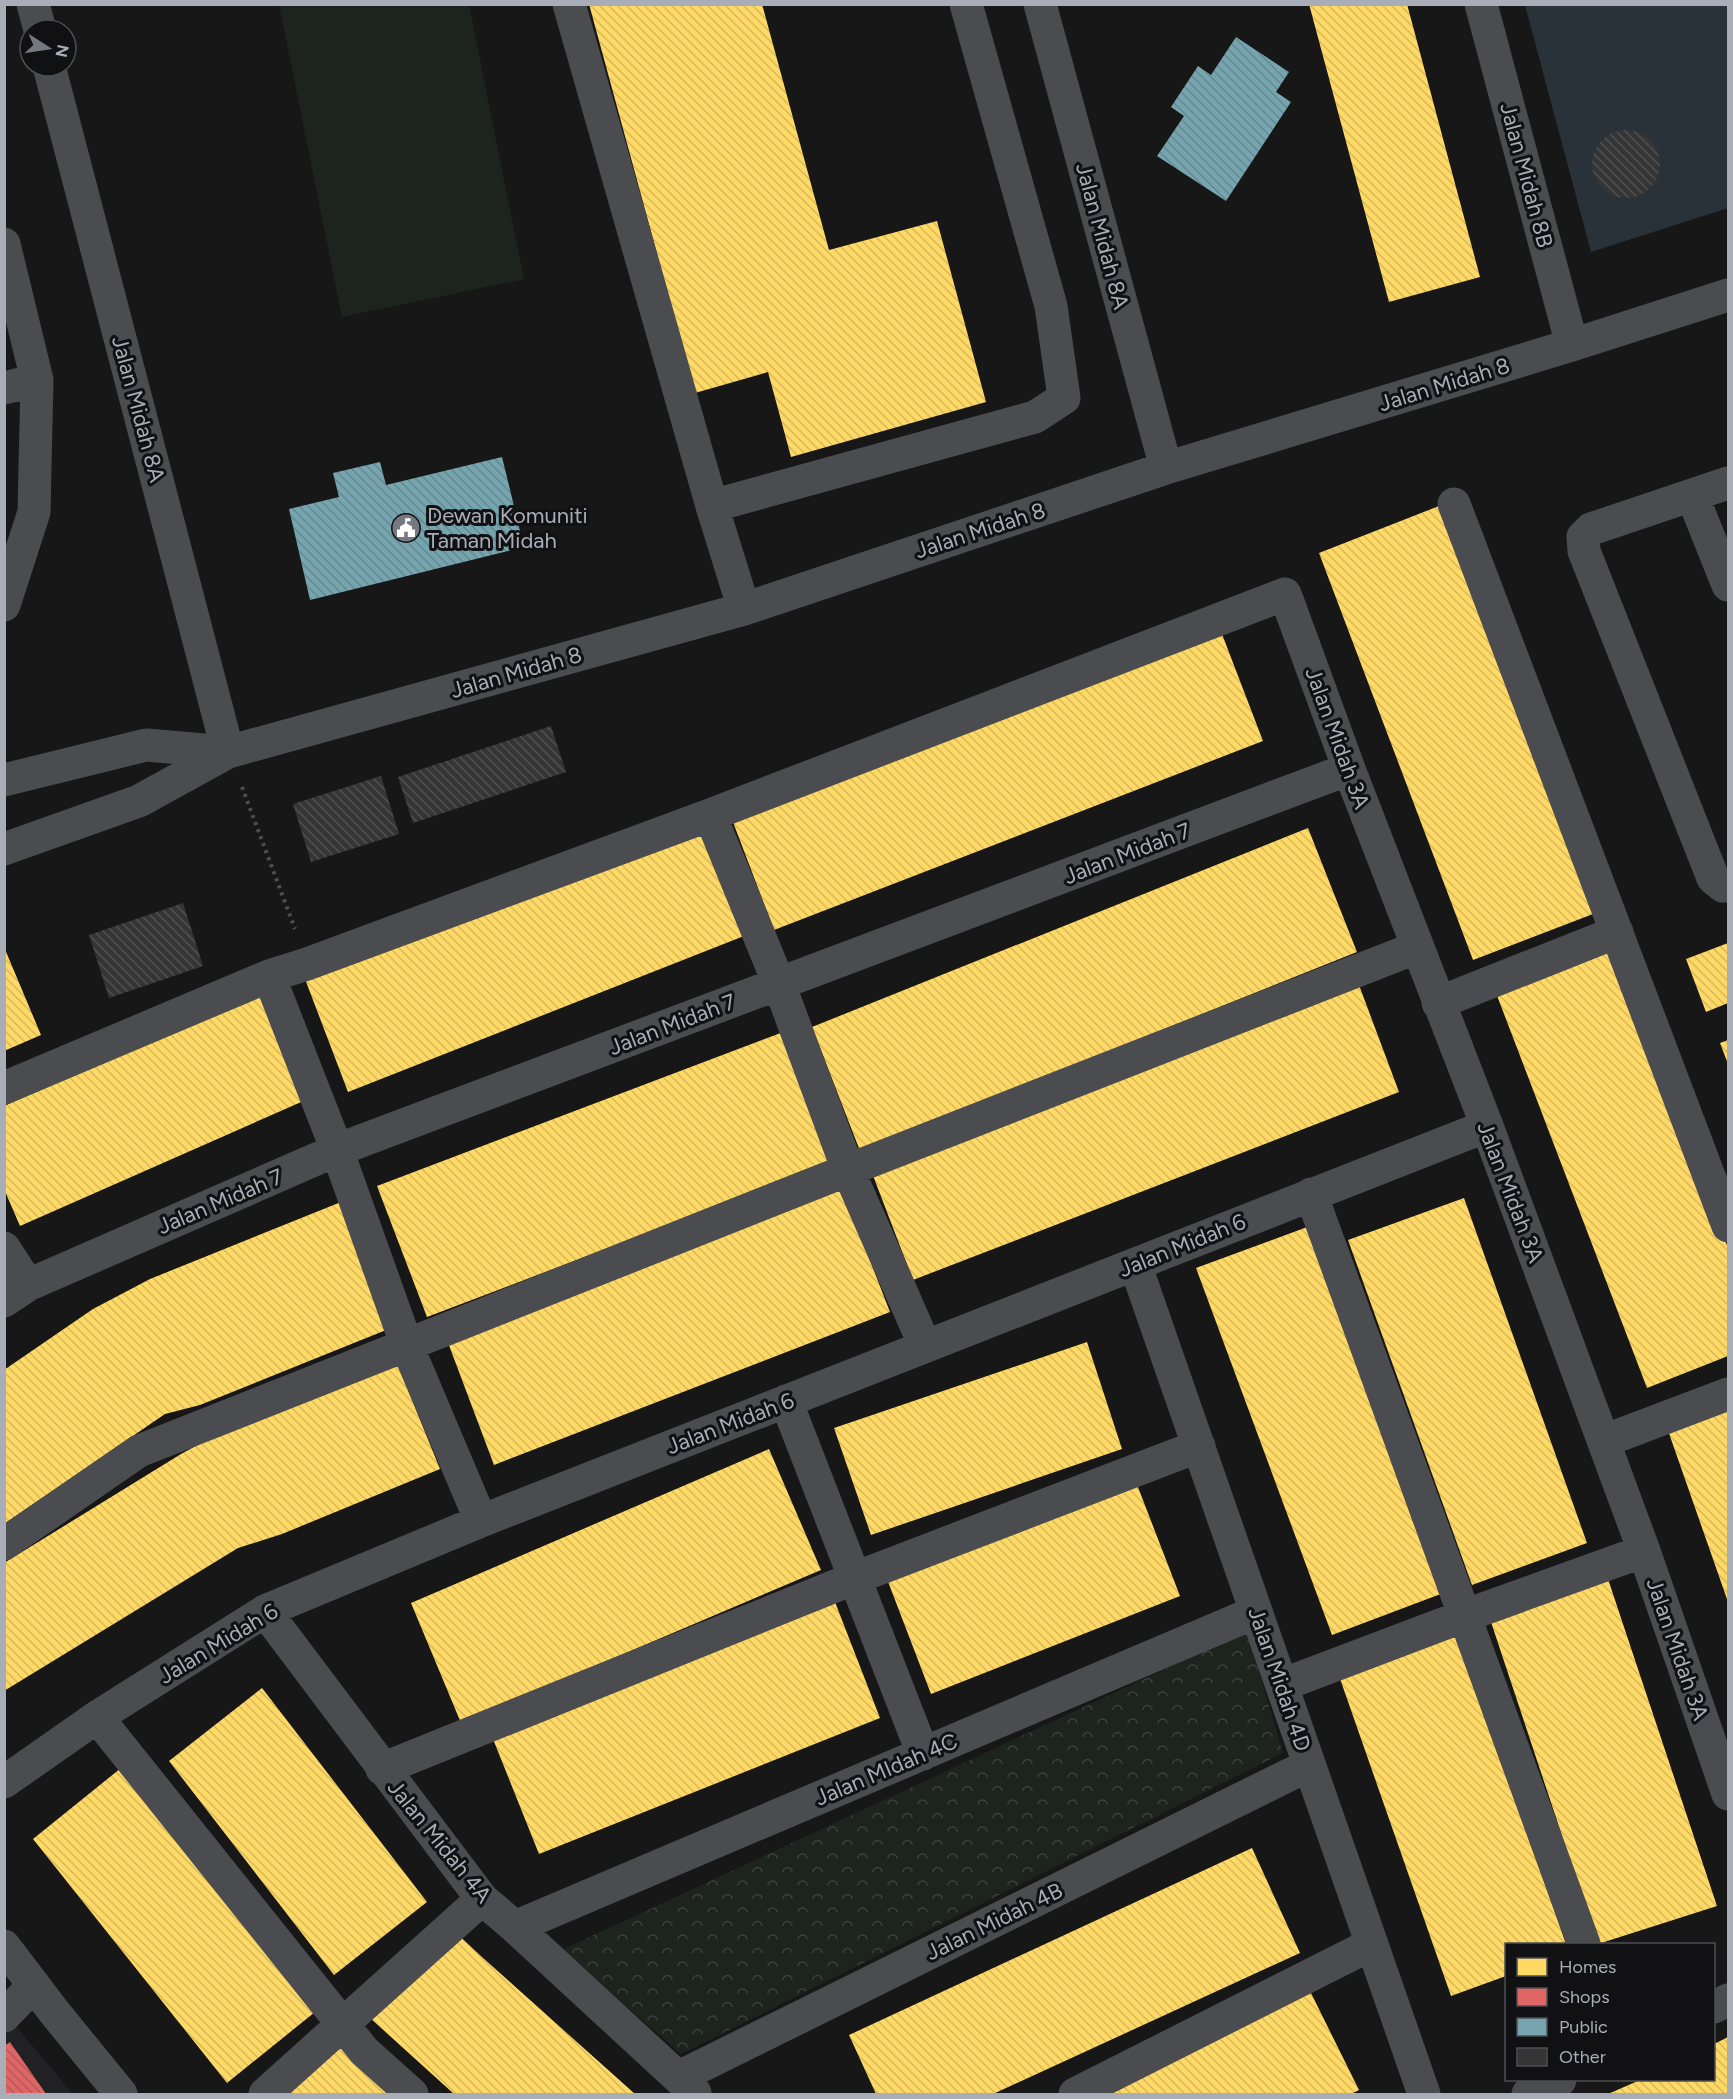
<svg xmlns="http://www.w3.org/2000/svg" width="1733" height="2099" font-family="Figtree,sans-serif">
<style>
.built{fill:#212123}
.grass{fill:#1d241e}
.park{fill:url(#park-crowns)}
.water{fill:#2a3239}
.homes{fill:url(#homes-back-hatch)}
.shops{fill:url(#shops-back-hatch)}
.public{fill:url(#public-back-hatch)}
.building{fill:url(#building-back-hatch)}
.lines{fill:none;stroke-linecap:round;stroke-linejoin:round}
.path{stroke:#4d4e52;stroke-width:4;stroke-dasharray:3 4.5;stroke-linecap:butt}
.minor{stroke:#4b4c50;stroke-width:33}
.labels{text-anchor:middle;stroke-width:6;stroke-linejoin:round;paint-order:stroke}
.street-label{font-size:22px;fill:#a8adb8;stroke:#111113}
.poi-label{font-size:22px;fill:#a8adb8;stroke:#111113;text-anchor:start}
</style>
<defs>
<pattern id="park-crowns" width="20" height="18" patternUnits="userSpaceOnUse" patternTransform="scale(1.5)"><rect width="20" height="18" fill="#1d241e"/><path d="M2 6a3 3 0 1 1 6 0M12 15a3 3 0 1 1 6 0" fill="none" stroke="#3b413d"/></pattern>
<pattern id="homes-back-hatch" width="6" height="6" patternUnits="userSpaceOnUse" patternTransform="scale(1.5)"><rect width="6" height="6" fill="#ffd966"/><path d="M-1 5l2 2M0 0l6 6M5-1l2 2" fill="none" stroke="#d6b85d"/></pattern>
<pattern id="shops-back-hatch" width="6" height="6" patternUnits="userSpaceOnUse" patternTransform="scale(1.5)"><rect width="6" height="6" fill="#e06666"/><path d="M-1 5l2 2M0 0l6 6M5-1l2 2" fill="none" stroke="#b45a5a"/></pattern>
<pattern id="public-back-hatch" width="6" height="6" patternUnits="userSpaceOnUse" patternTransform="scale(1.5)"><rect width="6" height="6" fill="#76a5af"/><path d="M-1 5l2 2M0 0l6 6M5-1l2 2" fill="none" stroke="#658991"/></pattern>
<pattern id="building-back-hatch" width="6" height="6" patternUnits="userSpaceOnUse" patternTransform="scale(1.5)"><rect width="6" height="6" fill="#353536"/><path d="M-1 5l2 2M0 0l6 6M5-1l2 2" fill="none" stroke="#4f5051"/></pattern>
</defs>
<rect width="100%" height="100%" fill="#171717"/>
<path class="built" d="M5,2013L73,2094H5Z"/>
<path class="grass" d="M279,5H469L524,279L342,317Z"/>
<path class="park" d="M1247,1631L1283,1753L681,2054L562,1950Z"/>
<path class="water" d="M1525,5H1728V208L1591,252Z"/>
<path class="homes" d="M589,4H762L829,250L937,221L986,402L791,457L768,372L695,393Z
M1309,4H1407L1480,277L1389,302Z
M1439,506L1593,914L1473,960L1319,553Z
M1217,621L1263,741L774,930L728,809Z
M700,824L744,936L348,1092L305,979Z
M1308,828L1357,952L860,1151L812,1027Z
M1728,943V1003L1706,1012L1686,959Z
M4,947L41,1035L4,1051Z
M1614,947L1728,1248V1356L1647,1388L1496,993Z
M1359,985L1399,1092L913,1280L872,1173Z
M262,993L308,1099L20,1226L4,1189V1106Z
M786,1031L834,1162L427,1317L377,1186Z
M1728,1040V1064L1720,1043Z
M842,1188L890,1312L494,1465L447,1340Z
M1464,1198L1587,1543L1472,1585L1348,1240Z
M346,1200L396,1326L200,1405L165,1414L4,1524V1370L93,1309L150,1279Z
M1310,1226L1446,1592L1332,1635L1196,1268Z
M1087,1342L1122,1449L871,1535L834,1428Z
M395,1358L440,1469L282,1534L238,1548L4,1691V1563L181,1454L238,1423Z
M1728,1399V1602L1665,1422Z
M769,1449L821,1570L461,1723L411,1603Z
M1136,1482L1180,1596L931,1694L887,1579Z
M1606,1573L1717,1906L1598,1944L1488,1613Z
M835,1602L880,1718L539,1854L493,1739Z
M1456,1631L1566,1944H1506V1976L1451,1996L1338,1673Z
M262,1688L427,1902L334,1975L169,1761Z
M121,1768L315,2012L227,2083L33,1839Z
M1252,1848L1300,1953L993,2094H876L849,2035Z
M451,1928L482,1957L635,2094H454L370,2018Z
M1310,1991L1359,2090L1351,2094H1101Z
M339,2033L404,2094H281Z
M1728,2037V2094H1608L1640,2080H1714V2044Z"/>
<path class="shops" d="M10,2042L46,2094H4V2046Z"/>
<path class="public" d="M1236,37L1289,72L1276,92L1291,102L1226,201L1157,156L1184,116L1171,107L1198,66L1211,75Z
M502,457L524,547L310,600L289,509L339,497L333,473L380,462L386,485Z"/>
<path class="building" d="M1592 164a34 34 0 1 1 68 0a34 34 0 1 1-68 0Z
M551,726L566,772L413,823L398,777Z
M381,776L399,834L311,862L293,804Z
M183,903L203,966L109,998L89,935Z"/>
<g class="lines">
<path class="path" d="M242,787L295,929"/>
<path class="minor" d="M33,4L40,30
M569,4L712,506L744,609
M1040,4L1166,468
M1481,4L1572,345
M49,66L228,752
M4,244L37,380L34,512L4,605
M4,388L37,380
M1728,483L1591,529L1583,537L1584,551L1713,878L1723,886H1728
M1692,495L1728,585
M1454,504L1728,1226
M712,506L1035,417L1064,398L1051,306L966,4
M4,780L146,745L228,752
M710,815L779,984L848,1170L925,1346
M4,849L139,801L228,752L744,609L1166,468L1572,345L1728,295
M269,976L337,1150L407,1346L481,1521
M1438,1003L1617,932
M4,1088L269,976L307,964L710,815L1285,594L1349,769L1487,1126L1548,1291L1644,1551L1728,1794
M1311,1194L1584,1944
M4,1248L28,1285
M1135,1264L1424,2094
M4,1301L28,1285L337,1150L1349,769
M786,1401L923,1754
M1604,1441L1728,1394
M4,1544L139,1451L848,1170L1418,947
M265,1611L482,1899L515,1927L695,2093
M1282,1685L1464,1616L1644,1551
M97,1717L364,2051L412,2094
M382,1769L855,1578L1199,1446
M4,1782L97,1717L265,1611L481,1521L1487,1126
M515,1927L1256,1612
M4,1946L55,2013L121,2094
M1714,2007L1728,2000
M4,2016L34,1985
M679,2077L1309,1765
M265,2094L482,1899
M1075,2094L1372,1944
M1528,2094L1560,2080"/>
</g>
<defs>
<g id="civic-disc" transform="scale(1.5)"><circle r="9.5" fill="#757880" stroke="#111113"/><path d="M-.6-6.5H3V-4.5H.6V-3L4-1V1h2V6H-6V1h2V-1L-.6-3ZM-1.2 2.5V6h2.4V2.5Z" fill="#fff"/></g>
</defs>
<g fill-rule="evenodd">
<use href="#civic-disc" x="406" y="528"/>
</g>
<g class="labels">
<g class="street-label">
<text transform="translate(1527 175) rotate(75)" y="8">Jalan Midah 8B</text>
<text transform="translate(1103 236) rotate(75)" y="8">Jalan Midah 8A</text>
<text transform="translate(1444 384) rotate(-17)" y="8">Jalan Midah 8</text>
<text transform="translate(139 409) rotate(75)" y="8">Jalan Midah 8A</text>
<text transform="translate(980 530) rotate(-18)" y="8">Jalan Midah 8</text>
<text transform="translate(516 672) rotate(-16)" y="8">Jalan Midah 8</text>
<text transform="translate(1338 738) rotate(70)" y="8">Jalan Midah 3A</text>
<text transform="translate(1127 853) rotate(-21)" y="8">Jalan Midah 7</text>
<text transform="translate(672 1024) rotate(-21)" y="8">Jalan Midah 7</text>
<text transform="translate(1511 1192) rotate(69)" y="8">Jalan Midah 3A</text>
<text transform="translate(220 1201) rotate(-23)" y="8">Jalan Midah 7</text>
<text transform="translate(1182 1245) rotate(-22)" y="8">Jalan Midah 6</text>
<text transform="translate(730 1423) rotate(-21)" y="8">Jalan Midah 6</text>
<text transform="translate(218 1643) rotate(-31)" y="8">Jalan Midah 6</text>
<text transform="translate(1678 1649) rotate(71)" y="8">Jalan Midah 3A</text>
<text transform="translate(1280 1679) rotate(71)" y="8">Jalan Midah 4D</text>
<text transform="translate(886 1769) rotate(-23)" y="8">Jalan MIdah 4C</text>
<text transform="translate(440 1841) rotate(51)" y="8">Jalan Midah 4A</text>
<text transform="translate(994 1921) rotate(-26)" y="8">Jalan Midah 4B</text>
</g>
<g class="poi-label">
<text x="427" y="523">Dewan Komuniti<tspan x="427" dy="25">Taman Midah</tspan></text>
</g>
</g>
<rect width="1733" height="2099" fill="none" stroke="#a8adb8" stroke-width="12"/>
<rect x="1505" y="1943" width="210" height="138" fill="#111113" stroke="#4d4f55" stroke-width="1.5"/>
<rect x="1517" y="1958" width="30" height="18" fill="#ffd966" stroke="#4d4f55" stroke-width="1.5"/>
<text x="1559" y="1973" font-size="18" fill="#a8adb8">Homes</text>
<rect x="1517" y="1988" width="30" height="18" fill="#e06666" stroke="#4d4f55" stroke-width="1.5"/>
<text x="1559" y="2003" font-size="18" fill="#a8adb8">Shops</text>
<rect x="1517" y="2018" width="30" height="18" fill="#76a5af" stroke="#4d4f55" stroke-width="1.5"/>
<text x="1559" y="2033" font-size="18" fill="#a8adb8">Public</text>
<rect x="1517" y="2048" width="30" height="18" fill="#353536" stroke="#4d4f55" stroke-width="1.5"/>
<text x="1559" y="2063" font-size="18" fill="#a8adb8">Other</text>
<g transform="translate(48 48) rotate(102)"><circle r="28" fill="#111113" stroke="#4d4f55" stroke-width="1.5"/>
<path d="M0-4.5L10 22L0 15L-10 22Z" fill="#757880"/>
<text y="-9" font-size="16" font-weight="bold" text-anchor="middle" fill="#a8adb8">N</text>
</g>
</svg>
